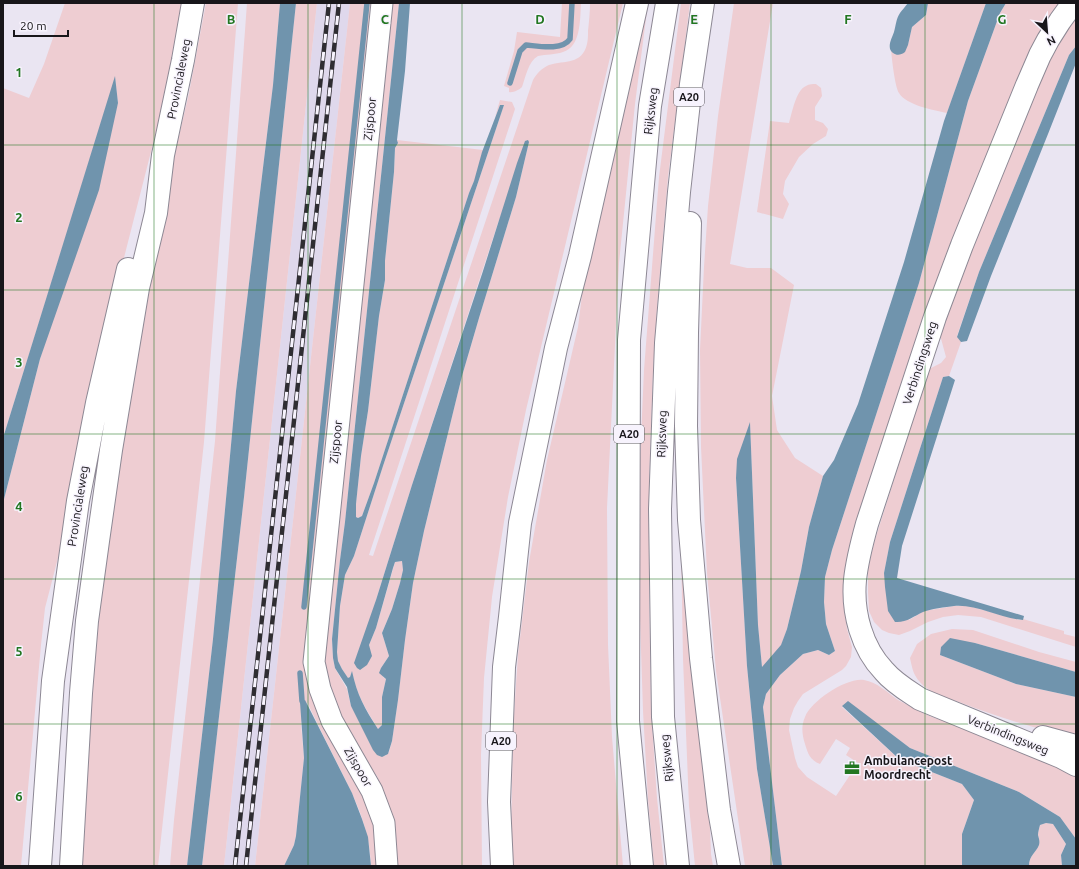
<svg xmlns="http://www.w3.org/2000/svg" width="1079" height="869" font-family="Ubuntu,sans-serif">
<style>
.built{fill:#dfd8ec}
.green{fill:#eecdd2}
.water{fill:#7094ad}
.lines{fill:none;stroke-linecap:round;stroke-linejoin:round}
.stream{stroke:#7094ad;stroke-width:5.5}
.minor-casing{stroke:#8d8894;stroke-width:23}
.tertiary-casing{stroke:#8d8894;stroke-width:24}
.motorway-casing{stroke:#8d8894;stroke-width:24}
.minor{stroke:#fff;stroke-width:21}
.tertiary{stroke:#fff;stroke-width:22}
.motorway{stroke:#fff;stroke-width:22}
.rail-casing{stroke:#2f2d32;stroke-width:4.5}
.rail{stroke:#f7f3fd;stroke-width:3;stroke-dasharray:9;stroke-linecap:butt}
.grid{fill:none;stroke:#227621;stroke-width:1;stroke-opacity:0.55}
.labels{text-anchor:middle;stroke-width:3;stroke-linejoin:round;paint-order:stroke}
.shield{fill:#f7f3fd;stroke:#5b585e;stroke-width:1}
.shield-label{font-size:11px;font-weight:bold;fill:#18161a}
.street-label{font-size:12px;fill:#18161a;stroke:#f7f3fd}
.poi-label{font-size:12px;font-weight:bold;fill:#18161a;stroke:#f7f3fd;text-anchor:start}
.grid-label{font-size:13px;text-anchor:middle;font-weight:bold;fill:#227621;stroke:#f7f3fd;stroke-width:3;stroke-linejoin:round;paint-order:stroke}
</style>
<rect width="100%" height="100%" fill="#eae5f2"/>
<path class="built" d="M317,3H350L255,866H224Z"/>
<path class="green" d="M65,3H182L170,71L156,132L113,301L66,527L45,608L41,645L21,866H3V503L40,359L118,103L115,78L3,438V88L29,98L44,64Z
M206,3H238L204,442L158,866H82L92,646L109,495L154,243L189,93Z
M247,3H280L273,85L236,391L213,639L187,866H170L174,820L215,441Z
M296,3H317L224,866H202L244,497Z
M350,3H375L307,665L327,724L372,814L377,834L378,866H371C370,825 352,793 334,757C325,739 316,721 307,702L301,724L304,758L296,836L294,845L284,866H255Z
M387,3H399L345,522L340,560L332,639L333,658L335,668L347,689L351,706L385,756L389,752L392,741L398,700L405,640L413,583L424,531L462,376L479,318L516,197L529,142L498,223L412,485L376,600L369,645L376,628L395,562L402,561L403,570L400,583L392,609L382,633L389,656L381,668L383,677L386,679L382,697V725L378,729C366,709 357,696 352,672L350,677L348,679L342,669L338,661L337,652L340,606L345,575L354,556L383,466L504,105H500L495,117L500,100L512,102L515,109L369,555L373,556L533,80C537,73 542,68 549,65C565,60 582,65 587,44C588,40 588,35 588,31C589,22 590,12 590,3H623L526,410L508,497L492,597L484,678L481,754L482,866H394L393,816L377,776L357,752L334,703L323,654Z
M562,3H581C580,19 581,47 563,52C555,55 546,54 538,56C528,62 526,76 522,87C519,90 513,93 509,92V88L504,86L514,51L517,32L560,37Z
M646,3H648L635,104L619,263L607,508L608,645L612,737L623,866H513L511,837L513,729L518,655L529,562L547,460L578,327L584,279Z
M681,3H690L668,177L657,308L653,371L649,483V588L651,709L657,798L664,866H654L648,799L643,711L639,588V483L644,370L659,177Z
M734,3H773L730,264L747,268H771L794,285L772,396L777,430L795,458L823,476L809,527L801,571L787,629L781,646L762,668L758,625L750,423L736,478L747,666L757,769L773,866H745L716,671L707,573L701,447L700,350L704,267L708,206L718,116Z
M928,3H986L947,113C933,110 906,105 899,93C895,87 892,60 891,50L894,54L908,45L912,27L926,15Z
M1006,3H1062L849,551L844,583V608L847,629L852,647L851,657L846,666L842,670L803,694L798,701L794,708L790,719L789,730L795,758L798,767L807,777L836,796L858,763L846,755L850,748L836,739L820,764C810,760 808,754 805,744C802,734 801,726 805,717C811,701 847,677 864,680C877,682 888,693 898,700C907,705 916,709 925,714C932,717 940,720 948,722C961,727 975,732 988,737C1018,747 1047,759 1076,772V839L1060,817L1019,792L910,748L848,702L842,707L899,759L962,784L974,800L962,834V866H782L763,707L766,694L780,675L803,654L818,650L829,655L835,651L826,624L824,602L825,577L832,550L919,283L968,101L1000,13Z
M1076,13V46L1069,55L979,272L957,336L961,342L949,376L943,377L890,542L884,573L909,620L924,611L954,606H969L1020,620L1023,619L1064,631V634L1076,637V647L981,617L958,615L943,617L928,622L910,631L899,635L889,633L882,630L874,622L869,611L868,592V569L874,543L929,369L941,363L946,357L940,335L975,238L1044,65Z
M816,84L821,88L822,96L815,107V120L823,123L828,129L826,136L813,144L799,157L785,181L783,194L789,204L783,219L757,212L770,121L789,123C792,113 796,90 806,86C809,84 813,84 816,84Z
M397,140L483,150L476,177L469,193L374,483L362,516L358,518L356,517V504L361,456L368,411L379,316L385,280V261L394,172L395,148L398,143Z
M681,544L708,775L711,854L713,866H695L689,806L683,659Z
M952,629L973,630L1039,652L1076,662V672L975,643L941,647L940,655L1016,684L1076,697V739C1036,728 997,717 959,702C949,699 932,693 925,687C914,677 913,672 910,658L917,644L931,634Z
M1046,823L1053,824L1066,844L1061,855L1062,866H1029C1029,855 1036,853 1039,845C1040,841 1039,839 1038,835C1038,832 1039,829 1040,825Z"/>
<path class="water" d="M280,3H296L244,497L202,866H187L213,639L236,391L273,85Z
M399,3H410L405,71L397,140L398,143L395,148L394,172L385,261V280L379,316L368,411L361,456L356,504V517L358,518L362,516L374,483L469,193L474,181L482,152L500,105H504L383,466L354,556L345,575L340,606L337,652L338,661L342,669L348,678L350,677L352,671C357,695 365,709 378,729L382,725V697L386,679L379,673L381,668L389,656L382,633L392,609L400,583L403,570L402,561L395,562L393,568L376,628L369,645L372,656L367,665L360,670L357,668L354,663L376,600L412,485L483,271L517,163L525,141L528,140L529,142L516,197L479,318L462,376L424,531L413,583L405,640L398,700L392,741L388,754L382,757L377,755L373,750L351,706L347,687L335,668L333,658L332,639L340,560L345,522Z
M908,3H928L926,15L912,27L908,45L905,52C901,55 897,56 893,53C886,48 892,38 894,32C896,25 896,19 900,13C902,10 905,7 908,3Z
M986,3H1006L1000,13L968,101L919,283L832,550L825,577L824,602L826,624L835,651L829,655L818,650L803,654L780,675L766,694L763,707L782,866H773L757,769L747,666L736,478L737,459L750,422L758,625L762,667L781,645L787,629L801,571L809,527L823,476L834,460L858,404L904,262L944,121Z
M1076,46V63L1048,134L991,276L967,341L961,342L957,337L979,272L1069,55Z
M115,76L118,103L99,190L40,359L3,503V438Z
M949,376L955,380L902,546L897,578L1024,616L1023,620C999,618 977,604 954,606C946,607 930,609 923,612C914,616 906,623 895,622L888,611L885,587L884,573L890,542L943,377Z
M950,638L975,643L1076,672V697L1016,684L940,655L941,647Z
M305,700L352,793L362,819L368,837L371,866H284L294,845L296,836L304,758L300,702Z
M848,701L910,748L1019,792L1060,817L1076,839V866H1062L1061,855L1066,844L1053,824L1046,823L1040,825C1039,829 1038,832 1038,835C1039,839 1040,841 1039,845C1036,853 1029,855 1029,866H962V834L974,800L962,784L899,759L842,706Z"/>
<g class="lines">
<path class="stream" d="M510,83L520,51L526,45C538,46 562,51 570,39L572,3
M304,607L367,3
M300,673L302,701"/>
<g class="minor-casing">
<path id="minor" d="M382,3L314,662L320,689L332,721L372,791L384,823L387,866"/>
</g>
<g class="tertiary-casing">
<path id="tertiary" d="M1073,3L1060,21L1048,40L1040,55L1027,85L962,245L935,317L867,524C862,542 857,561 855,580C852,613 862,648 884,671C894,683 908,691 920,699L1061,757L1076,765
M1043,737L1076,746
M40,866L53,681L78,501L97,403L128,269
M71,866L81,693L87,621L98,541L111,450L138,288L156,213L163,155L183,60L193,3"/>
</g>
<g class="motorway-casing">
<path id="motorway" d="M690,223L687,333L686,426L689,520L701,658L719,810L729,866
M502,866L499,802L504,667L510,617L520,523L556,348L580,256L637,3
M642,866L628,721L629,340L650,106L667,3
M678,866L663,717L660,509L666,343L679,192L691,84L703,3"/>
</g>
<use href="#minor" class="minor"/>
<use href="#tertiary" class="tertiary"/>
<use href="#motorway" class="motorway"/>
<g class="rail-casing">
<path id="rail" d="M235,866L329,3
M246,866L339,3"/>
</g>
<use href="#rail" class="rail"/>
</g>
<path class="grid" d="M154,3V866M308,3V866M462,3V866M617,3V866M771,3V866M925,3V866M3,145H1076M3,290H1076M3,434H1076M3,579H1076M3,724H1076"/>
<defs>
<g id="office-bare" transform="scale(1.2)"><path d="M-6-3h4V-5.5h4V-3h4V5H-6ZM-1-4.5V-3h2v-1.5ZM-6 0V1H6V0Z" fill="#227621" stroke="#f7f3fd" stroke-width="2.5" paint-order="stroke"/></g>
</defs>
<g fill-rule="evenodd">
<use href="#office-bare" x="852" y="768"/>
</g>
<g class="labels">
<g class="shield">
<rect x="674" y="88" width="30" height="18" rx="3"/>
<rect x="614" y="425" width="30" height="18" rx="3"/>
<rect x="486" y="732" width="30" height="18" rx="3"/>
</g>
<g class="shield-label">
<text x="689" y="101">A20</text>
<text x="629" y="438">A20</text>
<text x="501" y="745">A20</text>
</g>
<g class="street-label">
<text transform="translate(179 79) rotate(-79)" y="4">Provincialeweg</text>
<text transform="translate(651 111) rotate(-83)" y="4">Rijksweg</text>
<text transform="translate(370 119) rotate(-84)" y="4">Zijspoor</text>
<text transform="translate(920 363) rotate(-72)" y="4">Verbindingsweg</text>
<text transform="translate(662 434) rotate(-88)" y="4">Rijksweg</text>
<text transform="translate(336 442) rotate(-84)" y="4">Zijspoor</text>
<text transform="translate(78 506) rotate(-81)" y="4">Provincialeweg</text>
<text transform="translate(1008 735) rotate(22)" y="4">Verbindingsweg</text>
<text transform="translate(667 758) rotate(-96)" y="4">Rijksweg</text>
<text transform="translate(358 767) rotate(60)" y="4">Zijspoor</text>
</g>
<g class="poi-label">
<text x="864" y="765">Ambulancepost<tspan x="864" dy="14">Moordrecht</tspan></text>
</g>
</g>
<g class="grid-label">
<text x="231" y="24">B</text>
<text x="385" y="24">C</text>
<text x="540" y="24">D</text>
<text x="694" y="24">E</text>
<text x="848" y="24">F</text>
<text x="1002" y="24">G</text>
<text x="19" y="77">1</text>
<text x="19" y="222">2</text>
<text x="19" y="367">3</text>
<text x="19" y="511">4</text>
<text x="19" y="656">5</text>
<text x="19" y="801">6</text>
</g>
<rect width="1079" height="869" fill="none" stroke="#18161a" stroke-width="8"/>
<g transform="translate(1047 32) rotate(154)" stroke="#f7f3fd" stroke-width="3" paint-order="stroke">
<path d="M0-3L7 15L0 10L-7 15Z" fill="#18161a"/>
<text y="-6" font-size="11" font-weight="bold" text-anchor="middle" fill="#18161a">N</text>
</g>
<path d="M14 30v6h54v-6" fill="none" stroke="#18161a" stroke-width="2"/>
<text x="20" y="30" font-size="12" fill="#18161a" stroke="#f7f3fd" stroke-width="3" paint-order="stroke">20 m</text>
</svg>
